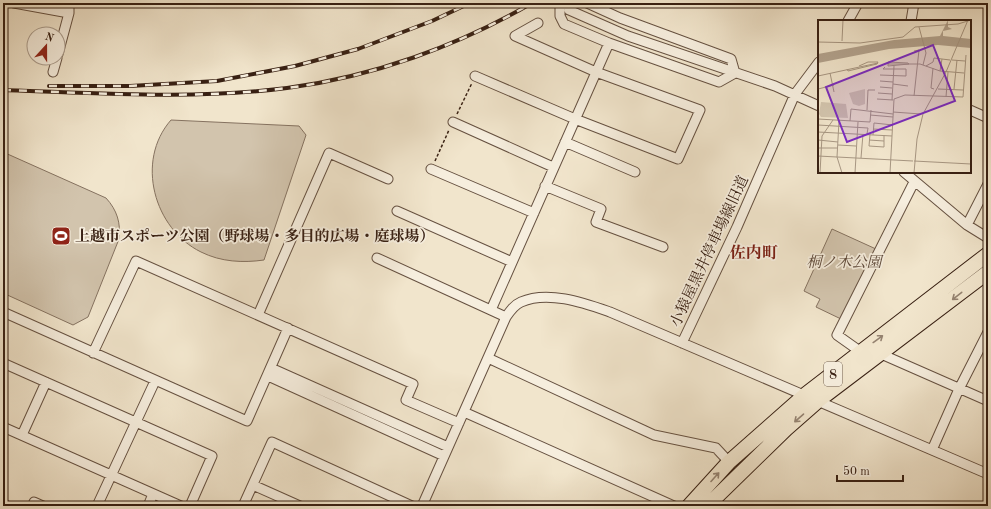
<svg xmlns="http://www.w3.org/2000/svg" width="991" height="509" font-family="'Old Standard TT','Noto Serif JP',serif">
<style>
.green{fill:#d2c4ad;stroke:#857260}
.lines{fill:none;stroke-linecap:round;stroke-linejoin:round}
.minor-casing{stroke:#665141;stroke-width:11}
.highway-casing{stroke:#382013;stroke-width:16}
.path{stroke:#382013;stroke-width:1.5;stroke-dasharray:3 2;stroke-linecap:butt}
.minor{stroke:#f6eede;stroke-width:9}
.highway{stroke:#f1e5cc;stroke-width:14}
.rail-casing{stroke:#382013;stroke-width:4}
.rail{stroke:#f6eede;stroke-width:2.5;stroke-dasharray:8;stroke-linecap:butt}
.oneway{stroke:#948270}
.labels{text-anchor:middle;stroke-width:3.5;stroke-linejoin:round;paint-order:stroke}
.shield{fill:#f6eede;stroke:#715e50;stroke-width:1}
.shield-label{font-size:14px;font-weight:bold;fill:#382013}
.poi-label{font-size:15px;font-weight:bold;fill:#382013;stroke:#f6eede;text-anchor:start}
.street-label{font-size:15px;fill:#382013;stroke:#f6eede}
.park-label{font-size:15px;font-style:italic;fill:#5e493a;stroke:#f6eede}
.neighbourhood-label{font-size:16px;font-weight:bold;fill:#7a1f14;stroke:#f6eede}
.inset-road{fill:none;stroke:#a79682;stroke-width:1}
.view{fill:#7b2cbf;fill-opacity:0.15;stroke:#7b2cbf;stroke-width:2}
.inset-edge{fill:none;stroke:#382013;stroke-width:2}
</style>
<rect width="100%" height="100%" fill="#f1e5cc"/>
<filter id="stains"><feTurbulence type="fractalNoise" baseFrequency=".005" numOctaves="4"/><feColorMatrix values="0 0 0 0 .2 0 0 0 0 .09 0 0 0 0 .02 0 0 0 .5 -.17"/></filter>
<radialGradient id="worn" r=".72"><stop offset=".6" stop-color="#630" stop-opacity="0"/><stop offset="1" stop-color="#630" stop-opacity=".3"/></radialGradient>
<path class="green" d="M171,120L299,126L306,135L264,260C243,263 221,262 201,252C154,229 135,161 171,120Z
M3,152L106,198C117,210 121,223 119,239L88,317L73,325L3,293Z
M832,229L876,249L841,319L816,307L820,299L804,291Z"/>
<g class="lines">
<g class="minor-casing">
<path id="minor" d="M14,3L69,13
M564,3L560,8V16L564,24L609,43L719,82L735,73
M587,3L620,18L731,59L735,73
M569,10L628,36L775,86L819,106
M848,21L858,3
M911,21L914,3
M58,54L69,13V3
M53,72L57,58
M475,76L575,119L678,159L700,110L596,72L515,36L538,23
M970,110L988,118
M453,122L553,167
M565,142L635,172
M431,169L534,213
M904,172L967,225L988,238
M545,186L601,209L596,222L663,247
M397,211L512,262
M967,225L988,184
M377,258L506,317
M491,310L609,43
M3,312L247,421L288,328
M258,315L329,153L388,179
M682,343L737,227L795,94L819,62
M861,352L837,335L914,182
M93,353L136,261L413,384L406,400L459,423
M881,354L988,401
M488,358L654,435L716,448L729,462
M3,363L212,456L190,506
M271,368L448,447
M268,376L444,456
M464,412L674,506
M3,427L181,506
M22,435L46,382
M932,450L959,389L988,332
M253,485L300,506
M34,502L43,506
M3,504L7,506
M97,506L155,381
M148,506L153,494
M243,506L272,442L412,506
M422,506L506,317C510,311 514,305 521,302C548,290 584,303 610,312L988,474"/>
</g>
<g class="highway-casing">
<path id="highway" d="M689,506L729,462L806,394L988,254
M707,506L786,429L819,400L988,272"/>
</g>
<path class="path" d="M457,114L472,83
M435,161L449,130"/>
<use href="#minor" class="minor"/>
<use href="#highway" class="highway"/>
<g class="rail-casing">
<path id="rail" d="M49,86H130L217,81L295,66L358,49L432,21L470,3
M3,90C97,93 193,100 287,88C372,77 458,46 532,3"/>
</g>
<use href="#rail" class="rail"/>
</g>
<defs><path id="oneway-shaft" d="M-6 0H5M1.5-3L5.5 0L1.5 3" fill="none" stroke-width="1.6" stroke-linecap="round" stroke-linejoin="round"/></defs>
<g class="oneway">
<use href="#oneway-shaft" transform="translate(957 296) rotate(142)"/>
<use href="#oneway-shaft" transform="translate(878 339) rotate(-36)"/>
<use href="#oneway-shaft" transform="translate(799 418) rotate(139)"/>
<use href="#oneway-shaft" transform="translate(715 477) rotate(-48)"/>
</g>
<defs>
<g id="stadium-square" transform="scale(1)"><rect x="-9" y="-9" width="18" height="18" rx="4" fill="#8f2418" stroke="#f6eede"/><path d="M0-5a6.5 5 0 1 0 0 10a6.5 5 0 1 0 0-10ZM-3.5-1.8h7v3.6h-7Z" fill="#fff"/></g>
</defs>
<g fill-rule="evenodd">
<use href="#stadium-square" x="61" y="236"/>
</g>
<g class="labels">
<rect class="shield" x="824" y="362" width="18" height="24" rx="3"/>
<g class="shield-label">
<text x="833" y="379">8</text>
</g>
<g class="poi-label">
<text x="75" y="241">上越市スポーツ公園（野球場・多目的広場・庭球場）</text>
</g>
<g class="street-label">
<text transform="translate(709 251) rotate(-65)" y="5">小猿屋黒井停車場線旧道</text>
</g>
<g class="park-label">
<text x="844" y="267">桐ノ木公園</text>
</g>
<g class="neighbourhood-label">
<text x="754" y="258">佐内町</text>
</g>
</g>
<g transform="translate(818 20)">
<rect width="153" height="153" fill="#f1e5cc"/>
<path d="M47,69V84L41,86L35,84L31,73ZM3,82L28,84L30,98L3,97L1,94Z" fill="#d2c4ad"/>
<path d="M130,0V7L134,9L125,11V16L153,19V28L120,25L71,29L0,43V34L76,20L122,16Z" fill="#b2a28d"/>
<path class="inset-road" d="M101,7L108,33L105,45M24,21L25,0M0,22L42,23L85,17L97,7L140,4L153,0M96,31L101,30L96,76M134,40L147,41M70,42L90,43L91,44L70,46ZM70,44H102L122,51L146,53M108,46L115,42L116,38L132,40M115,48L113,68L116,69M29,49L30,51L59,44L60,42H50L41,46M122,51L124,39M12,53L16,72M62,55L88,56V49H65L67,47M0,56L60,43M62,61L75,62M75,64L90,66M62,67L74,68M0,69L16,65M120,69L145,70M136,69L139,40M60,73L74,74M128,77L130,52M59,79L75,80M74,80L76,46M49,90L50,70H57M75,92L103,94M52,95L75,97M0,99L52,102L53,90M21,101L19,137L24,153M32,101L33,89L75,94M0,105L50,108L49,114M55,109L74,110M0,112L74,116M52,114L51,126L66,127V115M55,115L56,103L75,105M0,120L20,122M51,120L66,121M20,125L38,126M0,128H19M0,136L95,141M43,138L45,114M96,141L153,144M2,153L4,116L15,100M37,153L40,102M72,153L76,79L87,75L145,77L148,35M96,153L99,119L105,94L128,52L150,0"/>
<path class="view" d="M115,25L137,81L29,122L8,67Z"/>
<rect width="153" height="153" class="inset-edge"/>
</g>
<rect width="991" height="509" fill="none" stroke="#f1e5cc" stroke-width="16"/>
<rect x="4" y="4" width="983" height="501" fill="none" stroke="#382013" stroke-width="2"/>
<rect x="8" y="8" width="975" height="493" fill="none" stroke="#382013"/>
<g transform="translate(46 46) rotate(21)"><circle r="19" fill="#f6eede" stroke="#aa9c8d"/>
<path d="M0-3L7 15L0 10L-7 15Z" fill="#8f2418"/>
<text y="-6" font-size="11" font-weight="bold" text-anchor="middle" fill="#382013">N</text>
</g>
<path d="M837 475v6h66v-6" fill="none" stroke="#382013" stroke-width="2"/>
<text x="843" y="475" font-size="12" fill="#382013" stroke="#f6eede" stroke-width="3" paint-order="stroke">50 m</text>
<rect width="100%" height="100%" filter="url(#stains)"/>
<rect width="100%" height="100%" fill="url(#worn)"/>
</svg>
